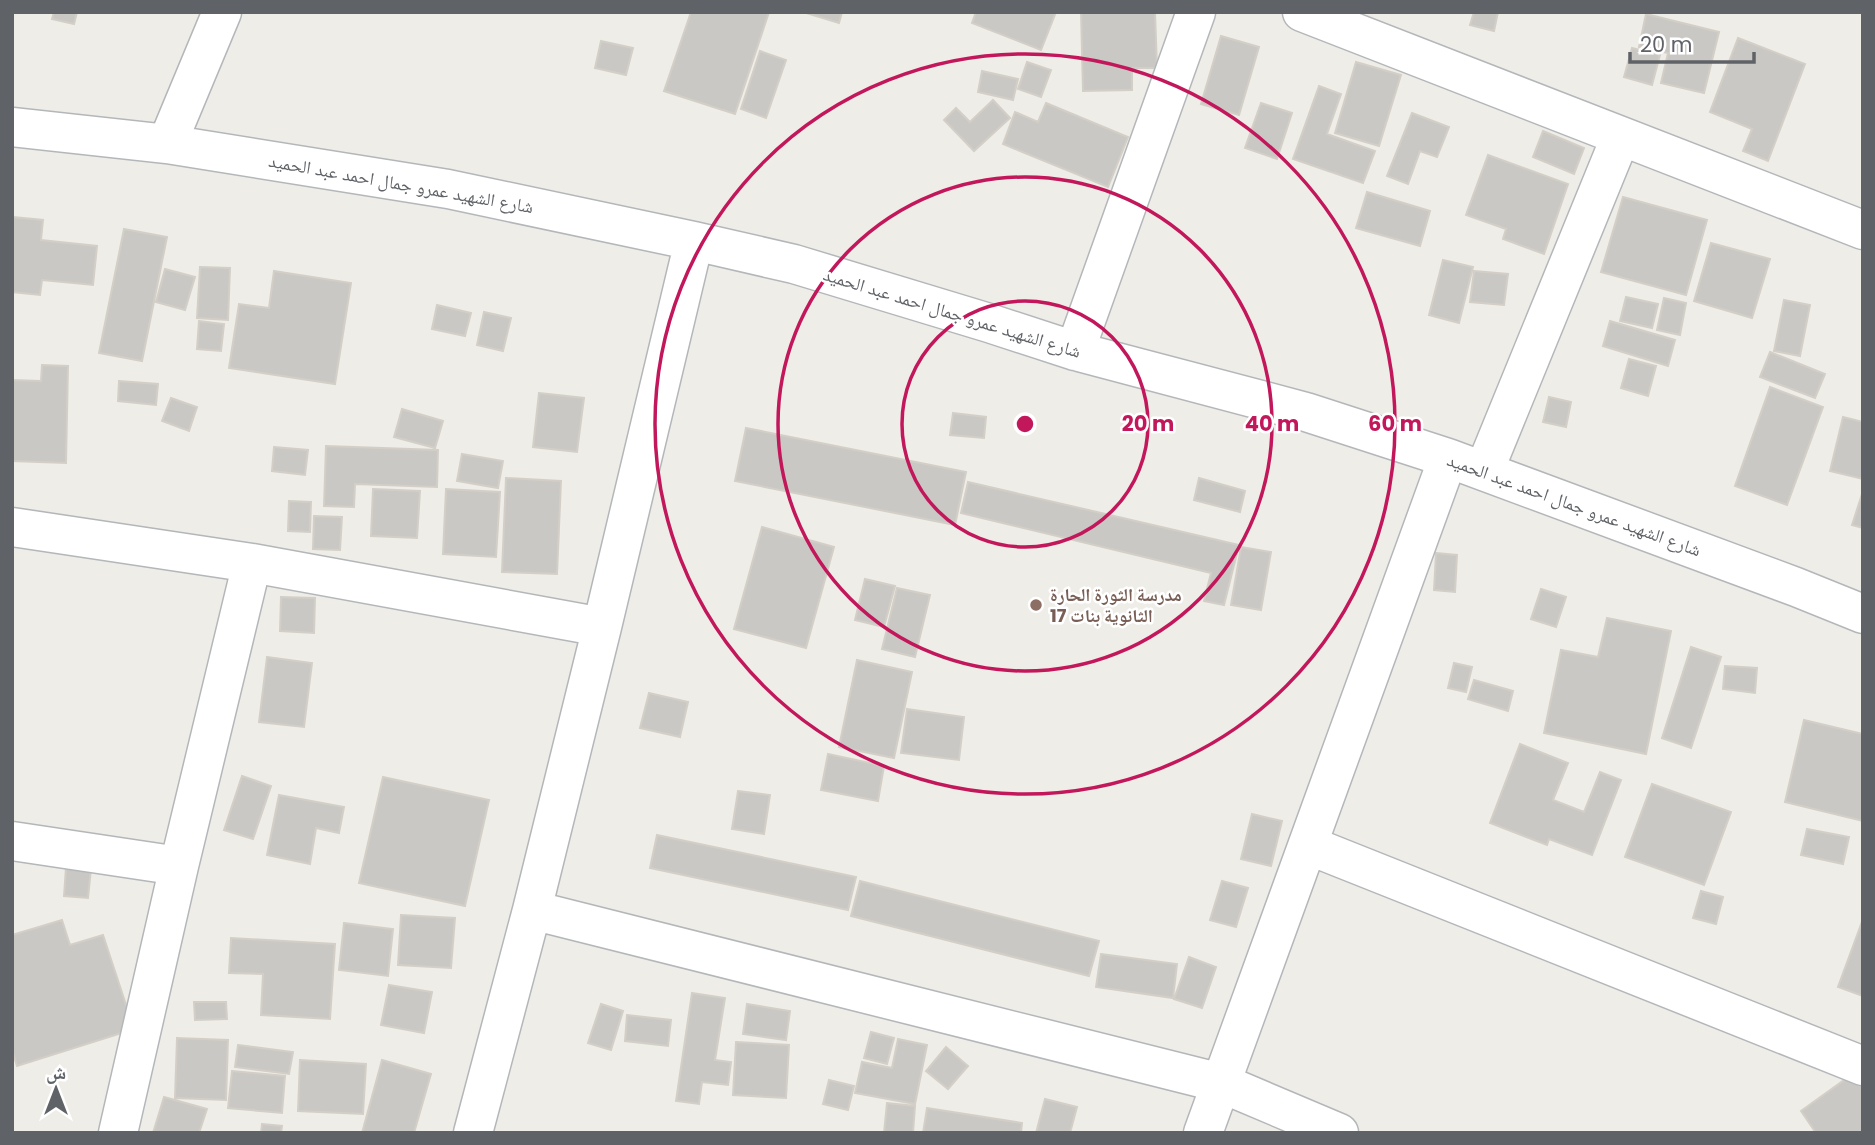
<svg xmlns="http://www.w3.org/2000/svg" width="1875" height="1145" font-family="Poppins,'Noto Naskh Arabic',sans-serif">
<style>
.building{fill:#cac8c4;stroke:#d3cfc7;stroke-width:2}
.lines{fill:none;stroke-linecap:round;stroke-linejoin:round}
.minor-casing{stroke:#b4b7ba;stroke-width:41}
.minor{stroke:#fff;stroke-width:38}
.ring{fill:none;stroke:#c2185b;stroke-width:3.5}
.education-dot{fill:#8d6e63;stroke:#fff;stroke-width:2.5}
.labels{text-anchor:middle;stroke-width:5;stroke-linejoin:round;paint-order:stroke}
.street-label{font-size:18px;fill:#5f6266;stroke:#fff}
.education-label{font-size:18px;font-weight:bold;fill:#785e54;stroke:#fff;text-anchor:start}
.centre{fill:#c2185b;stroke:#fff;stroke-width:3.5}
.ring-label{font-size:21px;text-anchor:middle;font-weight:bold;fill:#c2185b;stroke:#fff;stroke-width:5;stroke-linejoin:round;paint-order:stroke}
</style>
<rect width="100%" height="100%" fill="#efede8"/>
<path class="building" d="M54,12H77L74,24L52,19Z
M691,12H769L735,114L664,91Z
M803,12H842L839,23Z
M976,12H1056L1041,50L972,23Z
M1081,12H1155L1157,68H1132V90L1083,91Z
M1474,12H1498L1494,31L1470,25Z
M1646,14L1719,32L1704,93L1661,83L1668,53L1639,47Z
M1221,36L1259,47L1239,115L1201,104Z
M1738,38L1805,64L1768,161L1743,151L1752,129L1710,112Z
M601,41L633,48L626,75L595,68Z
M1632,48L1660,55L1652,85L1624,77Z
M760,51L786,60L766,118L741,109Z
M1027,62L1051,70L1041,97L1018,89Z
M1356,62L1401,75L1379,146L1335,133Z
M982,71L1018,79L1013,100L978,92Z
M1319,86L1341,94L1327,134L1375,151L1363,183L1293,159Z
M993,100L1010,118L974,151L944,120L956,108L970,122Z
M1046,103L1128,137L1108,187L1003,144L1015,112L1038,122Z
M1261,103L1292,113L1277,159L1245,148Z
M1412,113L1449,127L1437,157L1420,151L1408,184L1387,176Z
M1543,131L1584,148L1574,174L1533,157Z
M1488,155L1568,184L1544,254L1503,239L1506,229L1466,215Z
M1367,192L1430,211L1420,246L1356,228Z
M1623,197L1707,220L1686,295L1601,272Z
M13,217L43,220L41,240L97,246L93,285L42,280L40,295L12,292Z
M124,229L167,237L142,361L99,353Z
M1711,243L1770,259L1752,318L1694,301Z
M1443,260L1473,267L1459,323L1429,315Z
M200,267L230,268L228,320L197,318Z
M165,269L195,277L185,310L156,302Z
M274,271L351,283L335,384L229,368L239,304L269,308Z
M1474,271L1508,274L1504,305L1470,302Z
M1626,297L1658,304L1652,328L1620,321Z
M1664,298L1686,303L1680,335L1657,330Z
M1784,300L1810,305L1800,356L1774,351Z
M437,305L471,313L465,336L432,329Z
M484,312L511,318L503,351L477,345Z
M199,321L224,324L221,351L197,349Z
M1610,321L1675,340L1668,366L1603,346Z
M1770,352L1825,374L1815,398L1760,377Z
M1629,359L1656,366L1648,396L1621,388Z
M42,365L68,366L66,463L12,461V380L41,381Z
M119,381L158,384L156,405L118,401Z
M1770,387L1823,407L1787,505L1735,486Z
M539,393L584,398L577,452L533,447Z
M1549,397L1571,402L1566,427L1543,422Z
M171,398L197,407L189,431L162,421Z
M402,409L443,421L435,448L394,437Z
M953,413L986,417L984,438L950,435Z
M1843,417L1863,422V479L1830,471Z
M746,428L966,472L955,525L735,481Z
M326,446L438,450L437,487L355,484L354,507L324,506Z
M274,447L308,450L305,475L272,471Z
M462,454L503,461L498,488L457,481Z
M506,478L561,481L557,574L502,572Z
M1199,478L1245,491L1240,512L1194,500Z
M968,482L1239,545L1224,605L1204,601L1211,573L961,513Z
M373,489L420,491L417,538L371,536Z
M446,489L500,492L496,557L443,554Z
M1863,491V528L1852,525Z
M289,501L311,502L310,532L288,531Z
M314,516L342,517L340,550L313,549Z
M762,527L834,547L806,648L734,629Z
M1241,547L1271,552L1261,610L1231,605Z
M1436,553L1457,555L1455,592L1434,590Z
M865,579L895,586L884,627L855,620Z
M897,588L930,595L915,657L882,649Z
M1541,589L1566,597L1556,627L1531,619Z
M281,597L315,598L314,633L280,631Z
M1607,618L1671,631L1646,754L1544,733L1561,650L1598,657Z
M1691,647L1721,657L1691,748L1662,738Z
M267,657L312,663L304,727L259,722Z
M857,660L912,672L894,758L839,747Z
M1454,663L1472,667L1466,692L1448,688Z
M1725,666L1757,668L1755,693L1723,689Z
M1474,680L1513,691L1508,711L1468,699Z
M649,693L688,702L680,737L640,728Z
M907,709L964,717L959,760L901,753Z
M1804,720L1863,734V821L1785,802Z
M1520,744L1568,763L1553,800L1584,812L1600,772L1621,780L1592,855L1549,839L1547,845L1490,823Z
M828,754L884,766L878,801L821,790Z
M242,776L271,786L253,839L224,830Z
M383,777L489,800L465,906L359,883Z
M1652,784L1731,812L1704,885L1625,857Z
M738,791L770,795L764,834L732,829Z
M279,795L344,807L339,833L316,828L310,864L267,855Z
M1252,814L1282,821L1271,866L1241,859Z
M1807,829L1849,837L1843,864L1801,855Z
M657,835L856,877L848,910L650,868Z
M66,867L91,869L88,898L64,896Z
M860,881L1099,941L1089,976L851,916Z
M1222,881L1248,888L1236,927L1210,920Z
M1701,891L1723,897L1716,924L1693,918Z
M401,915L455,918L451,968L398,965Z
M1863,919V996L1838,987Z
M62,920L70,945L103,935L134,1029L17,1066L12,1050V935Z
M344,923L393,929L388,976L339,970Z
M231,938L335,944L330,1019L261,1015L263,974L229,973Z
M1101,954L1177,964L1173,998L1096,987Z
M1189,957L1216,967L1202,1008L1174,999Z
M389,985L432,992L424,1033L381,1025Z
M692,993L725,998L715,1060L731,1062L728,1085L702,1082L699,1104L676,1101Z
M194,1002H226L227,1019L195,1020Z
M601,1004L623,1011L611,1050L588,1043Z
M747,1004L790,1011L786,1040L743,1034Z
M627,1015L671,1020L668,1046L625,1041Z
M871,1032L894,1038L887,1064L864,1058Z
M177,1038L228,1040L226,1100L175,1098Z
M898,1039L927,1045L915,1104L855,1093L862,1062L892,1068Z
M736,1042L789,1045L786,1098L733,1095Z
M238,1045L293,1052L289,1074L235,1067Z
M946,1047L968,1066L948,1089L926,1071Z
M300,1060L366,1064L363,1114L298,1111Z
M382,1060L431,1074L414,1133H362Z
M232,1071L285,1076L282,1113L228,1108Z
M1854,1073L1863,1085V1133H1816L1801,1111Z
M829,1080L854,1086L848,1110L823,1104Z
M164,1097L207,1109L199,1133H153Z
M1045,1099L1077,1107L1070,1133H1036Z
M887,1103L915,1106L913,1133H884Z
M927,1108L1022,1123L1021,1133H923Z
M262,1124L282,1126L281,1133H261Z"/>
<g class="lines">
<g class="minor-casing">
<path id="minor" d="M1302,12L1863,230
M12,127L167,144L448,189L694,241L794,264L989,323L1075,351L1306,412L1448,458L1796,587L1863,614
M167,144L222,12
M1075,351L1196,12
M1484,471L1621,136
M12,527L252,563L602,627
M12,841L179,866
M1308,845L1863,1066
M532,910L1221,1083L1339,1133
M118,1133L179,866L252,563
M473,1133L532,910L602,627L694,241
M1203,1133L1448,458"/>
</g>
<use href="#minor" class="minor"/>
</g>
<g class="ring">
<circle cx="1025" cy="424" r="123"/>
<circle cx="1025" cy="424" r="247"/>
<circle cx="1025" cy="424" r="370"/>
</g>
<circle class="education-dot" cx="1036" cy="605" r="7"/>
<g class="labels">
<g class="street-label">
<text transform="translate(401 184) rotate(10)" y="6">شارع الشهيد عمرو جمال احمد عبد الحميد</text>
<text transform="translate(952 313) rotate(17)" y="6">شارع الشهيد عمرو جمال احمد عبد الحميد</text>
<text transform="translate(1574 505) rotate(20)" y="6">شارع الشهيد عمرو جمال احمد عبد الحميد</text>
</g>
<g class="education-label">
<text x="1050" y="601">مدرسة الثورة الحارة<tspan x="1050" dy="21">17 الثانوية بنات</tspan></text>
</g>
</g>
<circle cx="1025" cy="424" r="10" class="centre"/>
<g class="ring-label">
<text x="1148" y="431">20 m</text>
<text x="1272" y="431">40 m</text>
<text x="1395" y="431">60 m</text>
</g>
<rect width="1875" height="1145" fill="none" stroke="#5f6266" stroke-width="28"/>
<g transform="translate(56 1089)" stroke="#ffffff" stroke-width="5" paint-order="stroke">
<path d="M0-5L12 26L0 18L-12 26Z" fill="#5f6266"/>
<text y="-10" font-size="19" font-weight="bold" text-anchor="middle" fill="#5f6266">ش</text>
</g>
<path d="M1630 52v10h124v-10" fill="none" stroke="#5f6266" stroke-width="3.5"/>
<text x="1640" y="52" font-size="21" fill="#5f6266" stroke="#ffffff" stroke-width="5" paint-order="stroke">20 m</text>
</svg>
